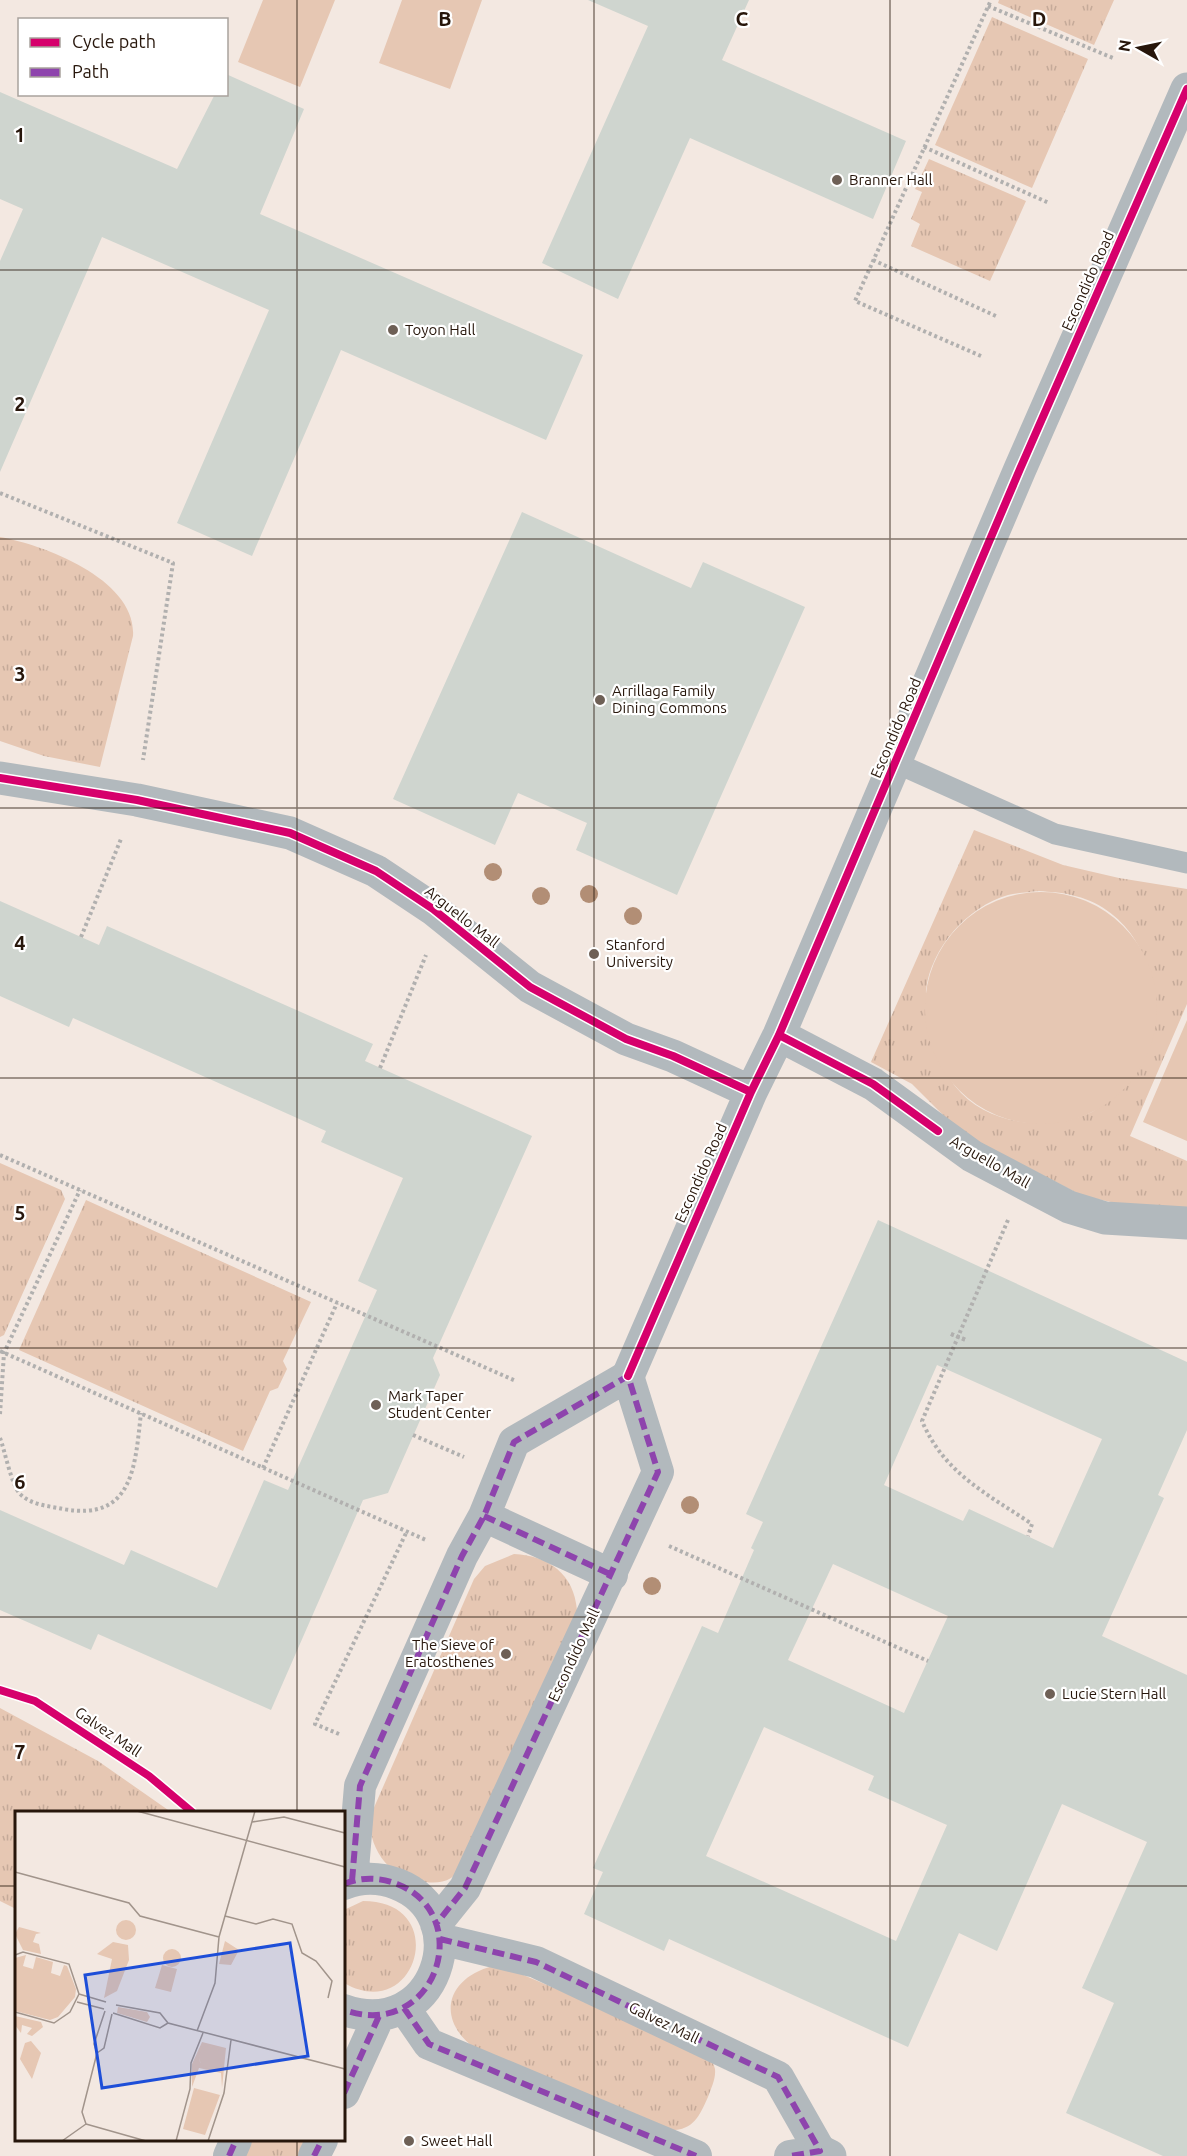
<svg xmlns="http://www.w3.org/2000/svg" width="1187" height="2156" font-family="Ubuntu,sans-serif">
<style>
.grass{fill:url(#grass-tufts);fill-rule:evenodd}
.garden{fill:#e6c7b3}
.building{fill:#cfd5cf;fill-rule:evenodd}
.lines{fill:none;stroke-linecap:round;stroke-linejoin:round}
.path{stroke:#b1b0af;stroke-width:4;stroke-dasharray:3 3;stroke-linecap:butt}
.service{stroke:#b2b9bd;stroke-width:21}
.pedestrian{stroke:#b2b9bd;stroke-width:32}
.minor{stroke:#b2b9bd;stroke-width:33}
.path-bridge{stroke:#b1b0af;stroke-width:4;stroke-dasharray:3 3;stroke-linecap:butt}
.quiet{stroke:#8e44ad;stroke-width:6;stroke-dasharray:12 6;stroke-linecap:butt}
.cycleway-casing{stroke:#fff;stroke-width:11}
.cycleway{stroke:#d6006c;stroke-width:8}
.tree{fill:#b28e75}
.grid{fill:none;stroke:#27160b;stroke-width:1.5;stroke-opacity:0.55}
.poi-dot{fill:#6e6056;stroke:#fff;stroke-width:2}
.labels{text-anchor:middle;stroke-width:4.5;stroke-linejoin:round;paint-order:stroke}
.poi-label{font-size:15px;fill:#27160b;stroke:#fff;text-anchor:start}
.street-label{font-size:15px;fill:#27160b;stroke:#fff}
.inset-road{fill:none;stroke:#a1948b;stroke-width:1.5}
.view{fill:#1d4ed8;fill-opacity:0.15;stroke:#1d4ed8;stroke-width:3}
.inset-edge{fill:none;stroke:#27160b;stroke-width:3}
.grid-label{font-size:20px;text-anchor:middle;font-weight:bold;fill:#27160b;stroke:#fff;stroke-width:4.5;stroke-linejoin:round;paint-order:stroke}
</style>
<defs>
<pattern id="grass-tufts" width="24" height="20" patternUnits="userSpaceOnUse" patternTransform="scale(1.5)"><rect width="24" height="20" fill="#e6c7b3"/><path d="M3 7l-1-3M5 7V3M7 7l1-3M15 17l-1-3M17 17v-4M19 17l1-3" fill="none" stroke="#c5aa99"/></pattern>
</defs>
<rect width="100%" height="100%" fill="#f3e8e1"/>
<path class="grass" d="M999,0H1114L1094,45L998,3Z
M992,17L1088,59L1032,188L935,145Z
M929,159L1026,201L990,281L911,246L920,224L911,219L922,192L915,189Z
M0,537C45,545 137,580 133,636L100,767L44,756L0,741Z
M974,830L1063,865L1119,878L1187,889V1004L1130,1136L1187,1161V1210L1125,1205L1083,1196L961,1133L912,1084L871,1062ZM1039,891C1050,892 1061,892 1071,895C1138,909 1167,984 1150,1045C1145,1066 1111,1102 1092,1112C1049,1132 986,1126 955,1086C946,1075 944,1052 940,1038C936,1025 925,1004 926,990C931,948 967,907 1008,895C1018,893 1029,892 1039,891Z
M0,1163L61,1190L65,1199L4,1335L0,1337Z
M86,1200L311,1302L283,1361L287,1369L278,1388L270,1391L243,1451L19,1350Z
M514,1554C549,1556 574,1574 577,1610L468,1861C463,1866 457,1874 451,1878C443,1883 434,1883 425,1882C390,1878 371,1853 369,1819L474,1579L485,1566Z
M0,1708L98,1761L171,1812H16V1909L0,1901Z
M363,1901C452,1901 417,2025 344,1983V1910Z
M493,1966L509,1969L702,2050C708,2055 713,2061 715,2069C716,2079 711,2088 708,2097C699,2117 693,2131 669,2130L476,2049C435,2020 446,1978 493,1966Z
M249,2140H306L298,2156H242Z"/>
<path class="garden" d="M263,0H335L300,87L238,62Z
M402,0H482L450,89L379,63Z
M925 1008a116 116 0 1 1 232 0a116 116 0 1 1-232 0Z
M1187,1020V1141L1143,1122Z"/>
<path class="building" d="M588,0H749L722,60L906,141L873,219L690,138L618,299L542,263L648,26Z
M226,74L304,109L260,214L583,355L546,440L341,350L252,556L177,523L269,310L102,237L0,472V261L23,209L0,199V92L177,169L215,94H226Z
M522,512L691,588L703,562L805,607L677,895L576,850L587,823L518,793L495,845L393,799Z
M0,901L99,945L107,926L373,1044L365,1061L532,1136L433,1358L440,1375L388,1493L363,1500L271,1710L98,1634L91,1650L0,1610V1510L124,1565L131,1550L217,1588L264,1480L288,1490L377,1290L358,1281L403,1178L321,1142L326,1131L73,1018L69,1027L0,996Z
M878,1220L1187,1362V1430L1158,1495L1164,1498L1102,1636L1187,1675V2156H1163L1066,2113L1114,2003L1082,1988L1147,1842L1062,1804L997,1951L959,1933L908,2047L669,1939L664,1951L584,1914L603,1872L593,1868L702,1626L718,1633L754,1550L751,1548L763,1522L746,1514ZM937,1365L1102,1439L1053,1548L969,1509L963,1521L884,1485ZM833,1564L948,1616L904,1713L788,1660ZM764,1727L874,1776L868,1790L947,1825L896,1941L706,1856Z"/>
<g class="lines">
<path class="path" d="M988,6L1113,58
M924,147L1049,203
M873,260L998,317
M981,356L855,301L991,0
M0,493L173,563L143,760
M81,937L121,839
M380,1068L426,955
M0,1155L516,1381
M1008,1220L922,1421C944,1473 987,1494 1032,1524L1028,1536
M951,1334L966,1340
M0,1351L426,1540
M0,1414L4,1353L80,1190
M413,1435L464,1457
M0,1438C5,1451 11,1484 20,1494C31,1505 49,1506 63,1509C134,1522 135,1465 141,1413
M263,1468L337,1303
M669,1546L928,1661
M339,1734L315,1724L407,1531"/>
<path class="service" d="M896,763L1055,834L1187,863"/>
<path class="pedestrian" d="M484,1516L612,1575
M352,1881L360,1786L462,1556L484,1516L514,1442L628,1376L658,1472L465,1888L436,1924
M344,1884C361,1877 379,1877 397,1884C477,1915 436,2042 344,2010
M440,1939L536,1962L778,2077L820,2151L790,2156
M404,2008L429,2044L696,2156
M344,2093L379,2016
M229,2156L236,2140
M314,2156L322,2140"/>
<path class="minor" d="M0,778L137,800L290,833L376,871L433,909L530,987L626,1039L673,1056L751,1092
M779,1035L873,1084L972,1156L1069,1207L1105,1218L1187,1223
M628,1376L751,1092L779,1035L1020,469L1187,89
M820,2151L830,2156"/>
<path class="path-bridge" d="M951,1334L966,1340"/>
<path class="quiet" d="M484,1516L612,1575
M352,1881L360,1786L462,1556L484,1516L514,1442L628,1376L658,1472L465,1888L436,1924
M344,1884C361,1877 379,1877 397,1884C477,1915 436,2042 344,2010
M440,1939L536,1962L778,2077L820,2151L790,2156
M404,2008L429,2044L696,2156
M344,2093L379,2016
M229,2156L236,2140
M314,2156L322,2140"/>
<g class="cycleway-casing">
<path id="cycleway" d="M0,778L137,800L290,833L376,871L433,909L530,987L626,1039L673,1056L751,1092
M779,1035L873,1084L938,1131
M628,1376L751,1092L779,1035L1020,469L1187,89
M0,1690L35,1701L149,1776L192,1812"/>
</g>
<use href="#cycleway" class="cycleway"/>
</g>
<g class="tree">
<circle cx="493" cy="872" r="9"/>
<circle cx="589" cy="894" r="9"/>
<circle cx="541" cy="896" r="9"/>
<circle cx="633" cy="916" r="9"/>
<circle cx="690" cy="1505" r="9"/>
<circle cx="652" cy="1586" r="9"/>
</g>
<path class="grid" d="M297,0V1812M594,0V2156M890,0V2156M0,270H1187M0,539H1187M0,808H1187M0,1078H1187M0,1348H1187M0,1617H1187M0,1886H16M344,1886H1187M297,2140V2156"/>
<g class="poi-dot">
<circle cx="837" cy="180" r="6"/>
<circle cx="393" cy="330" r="6"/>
<circle cx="600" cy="700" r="6"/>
<circle cx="594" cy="954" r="6"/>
<circle cx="376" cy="1405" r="6"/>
<circle cx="506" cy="1654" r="6"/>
<circle cx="1050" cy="1694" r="6"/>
<circle cx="409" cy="2141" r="6"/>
</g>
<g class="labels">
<g class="poi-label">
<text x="849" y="185">Branner Hall</text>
<text x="405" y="335">Toyon Hall</text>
<text x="612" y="696">Arrillaga Family<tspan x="612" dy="17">Dining Commons</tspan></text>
<text x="606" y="950">Stanford<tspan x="606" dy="17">University</tspan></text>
<text x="388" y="1401">Mark Taper<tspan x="388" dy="17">Student Center</tspan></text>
<text x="494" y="1650" text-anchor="end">The Sieve of<tspan x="494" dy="17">Eratosthenes</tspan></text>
<text x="1062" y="1699">Lucie Stern Hall</text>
<text x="421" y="2146">Sweet Hall</text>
</g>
<g class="street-label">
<text transform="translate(1088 281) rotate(-66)" y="5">Escondido Road</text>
<text transform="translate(896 728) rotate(-67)" y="5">Escondido Road</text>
<text transform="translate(462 917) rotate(38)" y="5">Arguello Mall</text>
<text transform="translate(990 1162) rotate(30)" y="5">Arguello Mall</text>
<text transform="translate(701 1173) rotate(-66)" y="5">Escondido Road</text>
<text transform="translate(574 1655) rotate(-65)" y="5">Escondido Mall</text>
<text transform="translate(108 1732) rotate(34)" y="5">Galvez Mall</text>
<text transform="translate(664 2023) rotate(26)" y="5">Galvez Mall</text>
</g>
</g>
<g transform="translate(15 1811)">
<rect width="330" height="330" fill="#f3e8e1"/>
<path d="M101 119a10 10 0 1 1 20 0a10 10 0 1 1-20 0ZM4,116L26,122L21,123L18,131L24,133L26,143L8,139L0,123ZM210,130L224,139L216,154L204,153ZM98,131L113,134L114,149L102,180L89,187L97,148L82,143ZM148 147a9 9 0 1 1 18 0a9 9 0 1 1-18 0ZM147,154L162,158L156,181L140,177ZM103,196L132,201L135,206L132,211L102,202ZM0,205L26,211L28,216L17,225L12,223L17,217L7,214L6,222L0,214ZM16,230L26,242L17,268L5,248L10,232ZM187,231L211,237L207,277L206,262L184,257L177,276V253ZM195,235L203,239L195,257L185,251L184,245ZM179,277L205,284L190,324L168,318Z" fill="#e6c7b3" fill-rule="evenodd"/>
<path d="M11,144L8,155L18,158L21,146L38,151L36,162L45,165L49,154L52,155L61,178L60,186L43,206L35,209L0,200V147Z" fill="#e6c7b3"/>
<path d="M184 246a11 11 0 1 1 22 0a11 11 0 1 1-22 0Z" fill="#e6c7b3"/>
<path class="inset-road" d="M122,0L330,56M237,11L269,6L330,22M0,61L114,92L125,105L204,126M210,105L241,113L258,108L277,113L287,142L301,150L317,170L313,187M0,144L8,141L54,153L64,183L55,201L39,212L0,201M64,183L91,191M62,191L89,198M101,194L145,202L153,212L330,258M98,202L145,217L153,212M182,220L200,172L204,126L240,0M82,242L79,233L90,200M82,242L89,237L97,203M71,313L67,301L82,242M71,313L131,330M47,330L71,313M161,330L175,278L176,252L188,222M193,330L209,282L216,229"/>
<path class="view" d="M275,132L293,245L87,277L70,164Z"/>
<rect width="330" height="330" class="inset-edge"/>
</g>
<g class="grid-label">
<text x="445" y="26">B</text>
<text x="742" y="26">C</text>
<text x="1039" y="26">D</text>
<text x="20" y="142">1</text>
<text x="20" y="411">2</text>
<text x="20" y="681">3</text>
<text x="20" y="950">4</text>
<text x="20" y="1220">5</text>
<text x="20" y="1489">6</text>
<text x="20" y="1759">7</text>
</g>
<rect x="18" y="18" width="210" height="78" fill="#ffffff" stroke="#a9a29d" stroke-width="1.5"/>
<rect x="30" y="38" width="30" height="9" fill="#d6006c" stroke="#a9a29d" stroke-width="1.5"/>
<text x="72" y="48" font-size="18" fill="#27160b">Cycle path</text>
<rect x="30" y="68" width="30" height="9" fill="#8e44ad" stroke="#a9a29d" stroke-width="1.5"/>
<text x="72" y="78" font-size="18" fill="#27160b">Path</text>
<g transform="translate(1139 48) rotate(279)" stroke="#ffffff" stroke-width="4.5" paint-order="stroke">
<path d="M0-4.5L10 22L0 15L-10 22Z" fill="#27160b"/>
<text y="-9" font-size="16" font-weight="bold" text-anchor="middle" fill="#27160b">N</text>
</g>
</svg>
